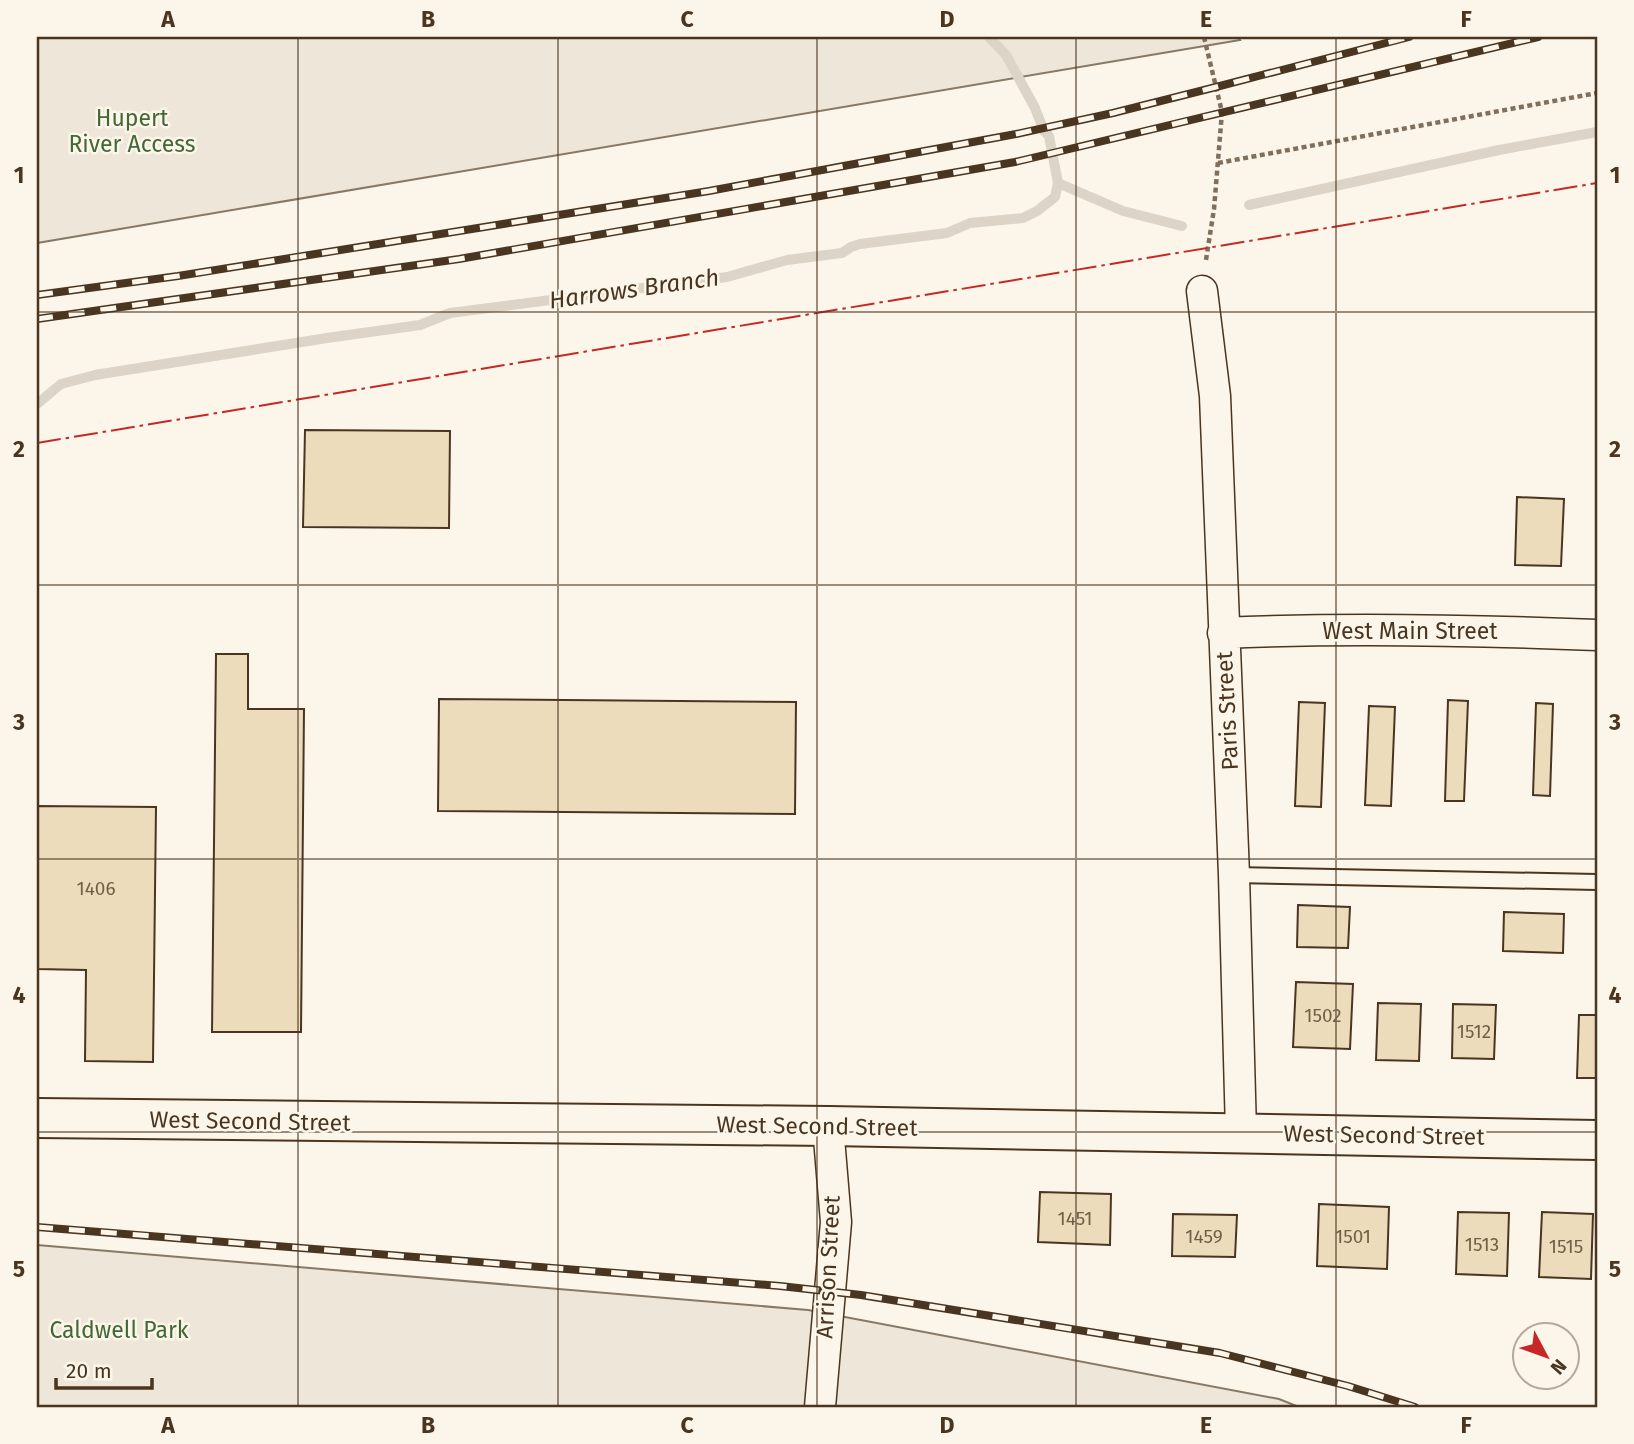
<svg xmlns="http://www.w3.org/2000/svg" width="1634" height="1444" font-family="'Fira Sans',sans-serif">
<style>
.green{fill:#ede6d9;stroke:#887966;stroke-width:2}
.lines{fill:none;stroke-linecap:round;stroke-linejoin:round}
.stream{stroke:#dcd4c6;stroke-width:10}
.building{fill:#ecdcbc;stroke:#4a3520;stroke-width:2}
.lane-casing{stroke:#4a3520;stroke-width:18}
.street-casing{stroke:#4a3520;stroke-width:33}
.secondary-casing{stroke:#4a3520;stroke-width:42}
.path{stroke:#7f6f5c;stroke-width:4.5;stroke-dasharray:5 3.5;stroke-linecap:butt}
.lane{stroke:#fbf6e9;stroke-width:14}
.street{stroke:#fbf6e9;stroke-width:30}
.secondary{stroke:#fbf6e9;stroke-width:38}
.rail-casing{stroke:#4a3520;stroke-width:8}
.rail{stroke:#fbf6e9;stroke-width:5;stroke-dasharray:16;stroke-linecap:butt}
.power{stroke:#c62828;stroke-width:2;stroke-dasharray:24 5 3.5 5;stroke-linecap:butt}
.grid{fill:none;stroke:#4a3520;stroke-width:2;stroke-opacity:0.55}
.labels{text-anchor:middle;stroke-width:5;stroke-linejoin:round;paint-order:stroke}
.number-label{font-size:19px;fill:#725f47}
.park-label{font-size:23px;fill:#436837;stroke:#fbf6e9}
.street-label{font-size:23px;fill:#4a3520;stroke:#fbf6e9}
.water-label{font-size:24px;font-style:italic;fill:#4a3520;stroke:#fbf6e9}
.neatline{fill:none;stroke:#4a3520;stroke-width:2.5}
.grid-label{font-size:23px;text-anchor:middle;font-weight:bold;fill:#4a3520}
</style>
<rect width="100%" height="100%" fill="#fbf6e9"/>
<path class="green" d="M37,37H1238L1240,40L37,243Z
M37,1245L808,1310L1279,1399L1299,1407H37Z"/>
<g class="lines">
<path class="stream" d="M1058,183L1123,211L1182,226
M1249,205L1499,150L1597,132
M37,404L61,384L95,375L327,338L420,325L450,313L727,277L787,260L842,253L851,247L860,244L947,233L970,223L1023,218L1037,211L1055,197L1058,183L1049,136L1044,131L1035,108L1006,55L989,37"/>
</g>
<path class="building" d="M305,430L450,431L449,528L303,527Z
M1517,497L1564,499L1561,566L1515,565Z
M216,654H248V709H304L301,1032H212Z
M439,699L796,702L795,814L438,811Z
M1448,700L1468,701L1464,801H1445Z
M1299,702L1325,703L1321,807L1295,806Z
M1536,703L1553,704L1550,796L1533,795Z
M1369,706L1395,707L1391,806L1365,805Z
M37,806L156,807L153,1062L85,1061L86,970L37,969Z
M1298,905L1350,907L1348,948L1297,947Z
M1504,912L1564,914L1563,953L1503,951Z
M1296,982L1353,984L1350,1049L1293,1047Z
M1378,1003L1421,1004L1419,1061L1376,1060Z
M1453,1004L1496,1005L1494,1059L1452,1058Z
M1579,1015H1597V1078H1577Z
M1040,1192L1111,1194L1110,1245L1038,1242Z
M1319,1204L1389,1207L1387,1269L1317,1266Z
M1458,1212L1509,1213L1507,1276L1456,1274Z
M1542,1212L1593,1214L1591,1279L1539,1277Z
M1173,1214L1237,1215L1235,1257L1172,1256Z"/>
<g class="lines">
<g class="lane-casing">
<path id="lane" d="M1234,875L1597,882"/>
</g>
<g class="street-casing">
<path id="street" d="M1202,291L1215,396L1234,875L1241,1132
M1223,633C1348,627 1473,630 1597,635
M820,1407L836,1222L828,1126"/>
</g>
<g class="secondary-casing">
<path id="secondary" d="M37,1118C301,1122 565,1123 829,1126C1085,1129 1341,1134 1597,1140"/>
</g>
<path class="path" d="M1204,37L1222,112L1214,209L1206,260
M1218,163L1597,93"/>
<use href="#lane" class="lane"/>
<use href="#street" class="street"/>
<use href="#secondary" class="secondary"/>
<g class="rail-casing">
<path id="rail" d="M37,295L178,276L709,191L1016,134L1113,113L1216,87L1409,37
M37,319L459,259L1015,162L1538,37
M37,1227L780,1286L861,1295L1220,1353L1348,1386L1415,1407"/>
</g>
<use href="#rail" class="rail"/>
<path class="power" d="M37,443L1597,183"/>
</g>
<path class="grid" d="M298,37V1407M558,37V1407M817,37V1407M1076,37V1407M1336,37V1407M37,312H1597M37,585H1597M37,859H1597M37,1132H1597"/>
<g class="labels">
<g class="number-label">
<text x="96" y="895">1406</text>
<text x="1323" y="1022">1502</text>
<text x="1474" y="1038">1512</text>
<text x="1075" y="1225">1451</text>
<text x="1204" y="1243">1459</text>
<text x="1353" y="1243">1501</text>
<text x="1482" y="1251">1513</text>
<text x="1566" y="1253">1515</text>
</g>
<g class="park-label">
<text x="132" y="126">Hupert<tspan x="132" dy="26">River Access</tspan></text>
<text x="119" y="1338">Caldwell Park</text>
</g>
<g class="street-label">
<text x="1410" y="639">West Main Street</text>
<text transform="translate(1227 711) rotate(-93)" y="8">Paris Street</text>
<text transform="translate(250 1121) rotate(1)" y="8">West Second Street</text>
<text transform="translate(817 1126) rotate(1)" y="8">West Second Street</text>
<text transform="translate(1384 1135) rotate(1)" y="8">West Second Street</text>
<text transform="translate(828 1267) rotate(-87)" y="8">Arrison Street</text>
</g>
<g class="water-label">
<text transform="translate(634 289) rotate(-8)" y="8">Harrows Branch</text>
</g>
</g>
<rect width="1634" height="1444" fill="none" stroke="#fbf6e9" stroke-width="77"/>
<g transform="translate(1546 1356) rotate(131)"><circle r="33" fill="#fbf6e9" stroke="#b4a999" stroke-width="2"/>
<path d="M0-5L12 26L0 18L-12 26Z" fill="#c62828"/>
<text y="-10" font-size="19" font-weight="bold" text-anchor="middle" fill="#4a3520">N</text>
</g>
<path d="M56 1378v10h96v-10" fill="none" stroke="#4a3520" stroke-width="3.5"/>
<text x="66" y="1378" font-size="21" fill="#4a3520" stroke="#fbf6e9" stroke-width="5" paint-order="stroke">20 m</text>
<rect x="38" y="38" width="1558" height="1368" class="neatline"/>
<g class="grid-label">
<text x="168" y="27">A</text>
<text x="428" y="27">B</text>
<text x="687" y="27">C</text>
<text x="947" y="27">D</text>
<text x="1206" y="27">E</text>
<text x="1466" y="27">F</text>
<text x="19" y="183">1</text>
<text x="1615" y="183">1</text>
<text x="19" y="457">2</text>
<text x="1615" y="457">2</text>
<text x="19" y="730">3</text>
<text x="1615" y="730">3</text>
<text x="19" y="1003">4</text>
<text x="1615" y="1003">4</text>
<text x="19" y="1277">5</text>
<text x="1615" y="1277">5</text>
<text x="168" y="1433">A</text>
<text x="428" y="1433">B</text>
<text x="687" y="1433">C</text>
<text x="947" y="1433">D</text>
<text x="1206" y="1433">E</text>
<text x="1466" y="1433">F</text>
</g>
</svg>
